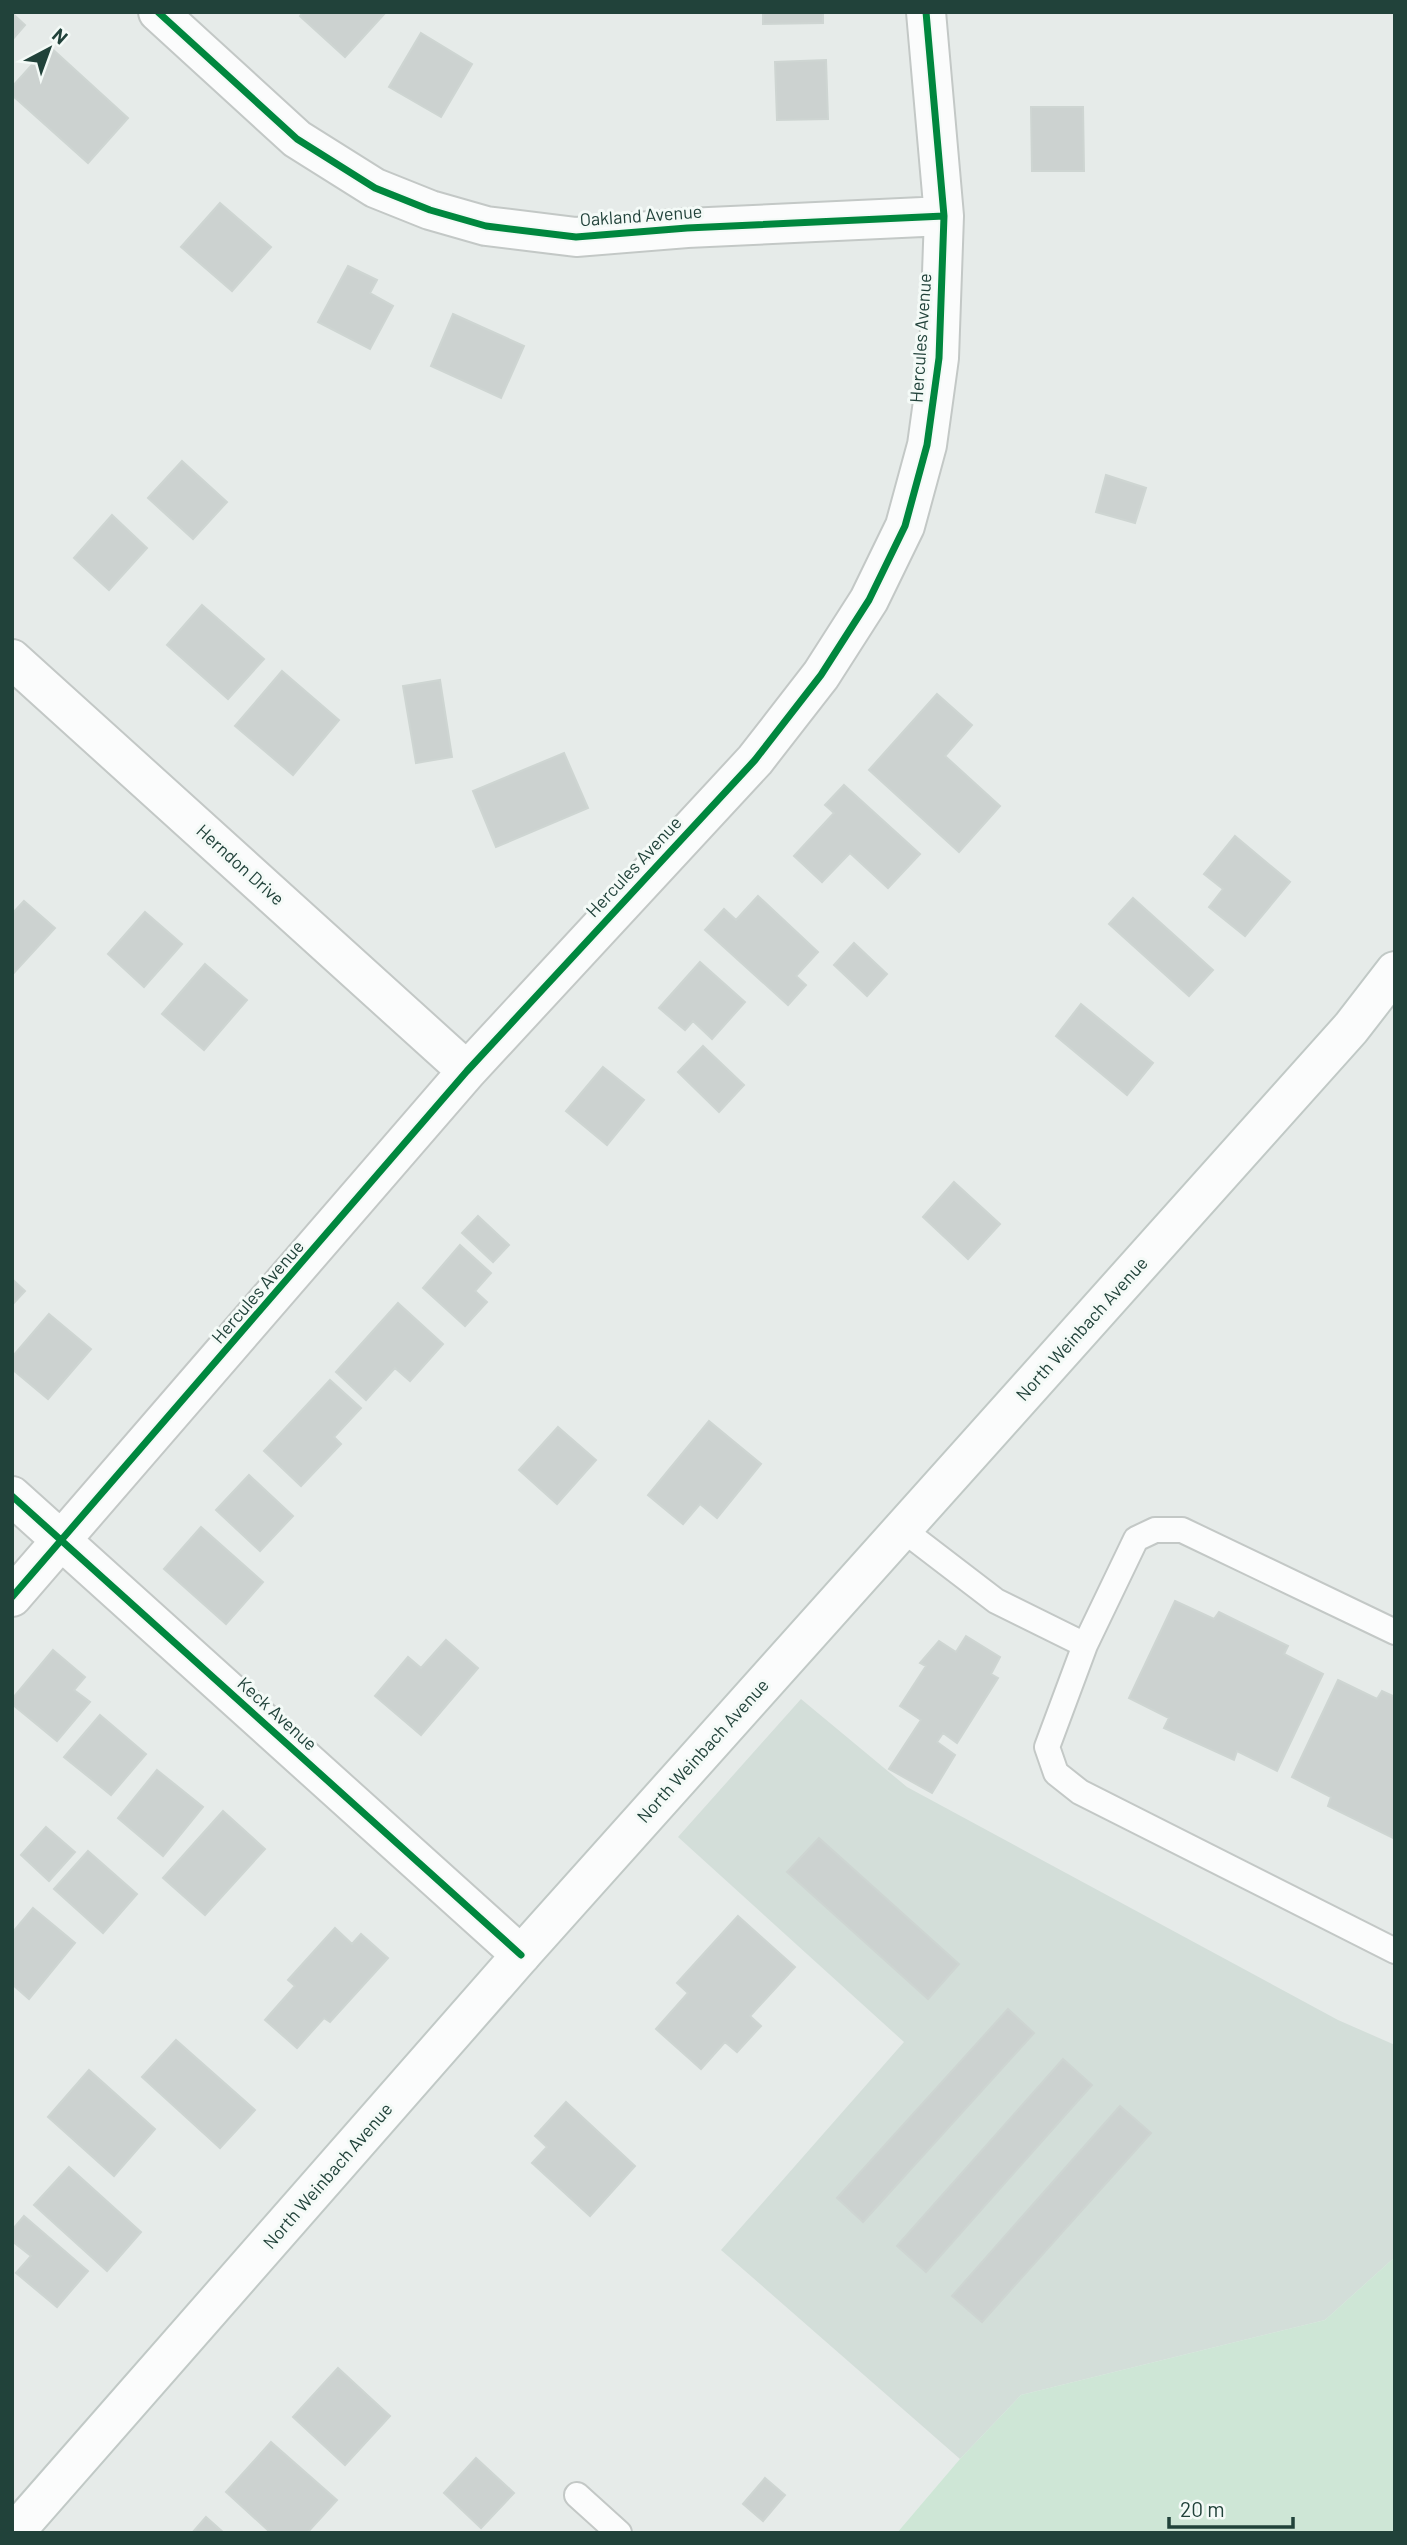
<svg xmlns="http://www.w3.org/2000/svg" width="1407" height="2545" font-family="Barlow,sans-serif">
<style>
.built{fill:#d3ded9}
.green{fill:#cee6d6}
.building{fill:#ccd2d0;stroke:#ced5d2;stroke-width:2}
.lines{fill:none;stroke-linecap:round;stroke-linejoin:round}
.lane-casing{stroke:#c3c8c6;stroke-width:28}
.street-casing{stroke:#c3c8c6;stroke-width:42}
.secondary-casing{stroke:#c1c9c6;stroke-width:42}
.lane{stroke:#fbfcfc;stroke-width:24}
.street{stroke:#fbfcfc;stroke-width:38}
.secondary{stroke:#fbfcfc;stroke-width:38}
.cycleway-casing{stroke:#f4faf7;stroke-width:11}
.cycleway{stroke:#00873e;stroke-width:7}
.labels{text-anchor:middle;stroke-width:6;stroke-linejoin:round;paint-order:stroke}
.street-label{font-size:18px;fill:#21423a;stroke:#f4faf7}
</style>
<rect width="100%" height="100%" fill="#e6ebe9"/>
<path class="built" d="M801,1699L907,1787L1338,2020L1395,2045V2257L1325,2320L1021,2395L960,2459L721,2250L904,2042L678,1837Z"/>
<path class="green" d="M1395,2257V2533H897L960,2459L1021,2395L1325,2320Z"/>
<path class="building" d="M303,12H386L345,57L300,16Z
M763,12H823V23L763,24Z
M12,13L25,25L12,40Z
M421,33L472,64L441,117L389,87Z
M49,46L128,118L88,163L12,95V87Z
M826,60L828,119L777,120L775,62Z
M1031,107H1083L1084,171H1032Z
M220,203L271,247L232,291L181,247Z
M348,266L377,280L370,293L393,306L370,349L318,322Z
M453,314L524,346L501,398L431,366Z
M182,461L227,502L193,539L148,498Z
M1106,475L1146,488L1135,523L1096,512Z
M112,515L147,548L109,590L74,558Z
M202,605L264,659L228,699L167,645Z
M282,671L339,720L293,775L235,726Z
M440,680L452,757L416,763L403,686Z
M937,694L972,725L945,756L1000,806L959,852L869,770Z
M564,753L588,808L496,847L473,791Z
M844,785L920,854L888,888L850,853L822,882L794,856L834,813L825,805Z
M1235,836L1290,882L1245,936L1209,907L1223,889L1204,874Z
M758,896L818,952L796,976L806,985L788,1005L705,930L724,909L736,920Z
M1133,898L1213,970L1189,996L1109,924Z
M24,901L55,928L12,975V914Z
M145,912L182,944L144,987L108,954Z
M854,943L887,974L867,996L834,965Z
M700,962L745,1002L712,1039L693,1021L685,1030L659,1008Z
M205,964L247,1000L204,1050L162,1014Z
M1081,1004L1153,1063L1127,1095L1056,1036Z
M703,1046L744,1085L719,1112L678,1072Z
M603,1067L644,1100L607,1145L566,1111Z
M954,1182L1000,1224L968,1259L923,1217Z
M478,1216L509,1245L493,1262L462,1233Z
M460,1245L491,1273L475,1291L487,1302L465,1326L423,1288Z
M12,1279L25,1291L12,1305Z
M398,1303L443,1344L410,1381L395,1368L366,1400L336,1372Z
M49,1314L91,1349L48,1399L12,1369V1357Z
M330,1380L361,1408L334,1437L341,1444L301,1486L264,1451Z
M709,1421L761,1464L717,1518L700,1504L683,1524L648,1495Z
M558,1427L596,1460L557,1504L519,1470Z
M249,1475L293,1516L260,1551L216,1510Z
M201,1527L263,1582L226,1624L164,1569Z
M1175,1601L1214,1619L1219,1612L1288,1646L1284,1654L1323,1674L1277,1771L1237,1751L1234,1760L1164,1728L1169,1718L1129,1698Z
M966,1636L1000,1657L991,1674L998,1678L957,1743L943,1733L937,1742L955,1755L932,1793L889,1769L921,1720L900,1706L926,1666L920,1663L939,1641L956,1652Z
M446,1640L478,1668L421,1735L375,1696L408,1657L421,1668Z
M53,1650L85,1677L74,1690L90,1702L57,1741L12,1704V1699Z
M1338,1680L1377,1699L1382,1691L1395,1697V1839L1328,1806L1331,1797L1292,1777Z
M100,1715L146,1754L111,1795L64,1757Z
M157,1770L203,1807L163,1856L118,1818Z
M223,1811L265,1849L205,1915L163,1878Z
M46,1827L75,1852L49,1881L21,1855Z
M819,1838L959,1964L928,1999L787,1872Z
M88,1851L137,1894L103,1933L54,1889Z
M33,1908L75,1943L29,1999L12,1984V1933Z
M738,1916L795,1967L750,2016L761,2026L737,2052L725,2042L701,2069L656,2029L688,1993L677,1983Z
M335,1928L352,1944L361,1934L388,1958L330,2022L324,2018L297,2048L265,2020L295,1986L288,1980Z
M1008,2009L1034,2033L863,2222L837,2198Z
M176,2040L255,2110L220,2148L142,2077Z
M1063,2059L1092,2085L926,2272L897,2246Z
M89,2070L155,2129L114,2176L48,2117Z
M566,2102L635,2166L590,2216L532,2163L547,2147L535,2136Z
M1120,2106L1151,2133L982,2322L952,2296Z
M69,2167L141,2232L107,2271L34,2205Z
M24,2216L88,2271L57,2307L16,2273L31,2256L12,2241V2230Z
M338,2368L390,2416L345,2465L293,2417Z
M271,2442L337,2500L307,2533H271L226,2492Z
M476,2458L514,2493L481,2528L444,2493Z
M765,2478L785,2495L763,2521L743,2504Z
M206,2517L224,2533H192Z"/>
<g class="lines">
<g class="lane-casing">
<path id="lane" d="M902,1529L996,1601L1085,1645
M1395,1632L1182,1530H1155L1136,1539L1085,1645L1047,1747L1056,1773L1080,1792L1395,1951
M577,2495L619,2533"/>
</g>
<g class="street-casing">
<path id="street" d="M158,12L297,139L375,188L430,210L486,226L576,237L687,228L944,216
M12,659L467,1071
M12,1496L521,1955
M12,1597L467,1071L755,760L821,675L869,600L905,526L927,445L939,358L944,216L926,12"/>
</g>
<g class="secondary-casing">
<path id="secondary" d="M14,2533L521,1955L1351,1028L1395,971"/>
</g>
<use href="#lane" class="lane"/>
<use href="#street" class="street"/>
<use href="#secondary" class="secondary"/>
<g class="cycleway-casing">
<path id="cycleway" d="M158,12L297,139L375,188L430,210L486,226L576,237L687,228L944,216
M12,1496L521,1955
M12,1597L467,1071L755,760L821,675L869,600L905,526L927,445L939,358L944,216L926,12"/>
</g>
<use href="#cycleway" class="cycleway"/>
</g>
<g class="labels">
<g class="street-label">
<text transform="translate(641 216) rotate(-4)" y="6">Oakland Avenue</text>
<text transform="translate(921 338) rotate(-86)" y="6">Hercules Avenue</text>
<text transform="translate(240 865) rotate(42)" y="6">Herndon Drive</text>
<text transform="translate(634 867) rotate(-47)" y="6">Hercules Avenue</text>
<text transform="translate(258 1292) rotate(-49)" y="6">Hercules Avenue</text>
<text transform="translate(1082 1329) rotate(-48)" y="6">North Weinbach Avenue</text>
<text transform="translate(277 1714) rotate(42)" y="6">Keck Avenue</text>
<text transform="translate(703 1751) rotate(-48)" y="6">North Weinbach Avenue</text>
<text transform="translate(328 2176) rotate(-49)" y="6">North Weinbach Avenue</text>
</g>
</g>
<rect width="1407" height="2545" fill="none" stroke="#21423a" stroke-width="28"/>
<g transform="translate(49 49) rotate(41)" stroke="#f4faf7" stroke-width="5" paint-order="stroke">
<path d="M0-5L12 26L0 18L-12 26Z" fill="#21423a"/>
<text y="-10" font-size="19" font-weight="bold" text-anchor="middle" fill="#21423a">N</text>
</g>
<path d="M1169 2517v10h124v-10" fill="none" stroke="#21423a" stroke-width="3.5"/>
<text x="1180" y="2517" font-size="21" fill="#21423a" stroke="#f4faf7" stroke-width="5" paint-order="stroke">20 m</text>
</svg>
